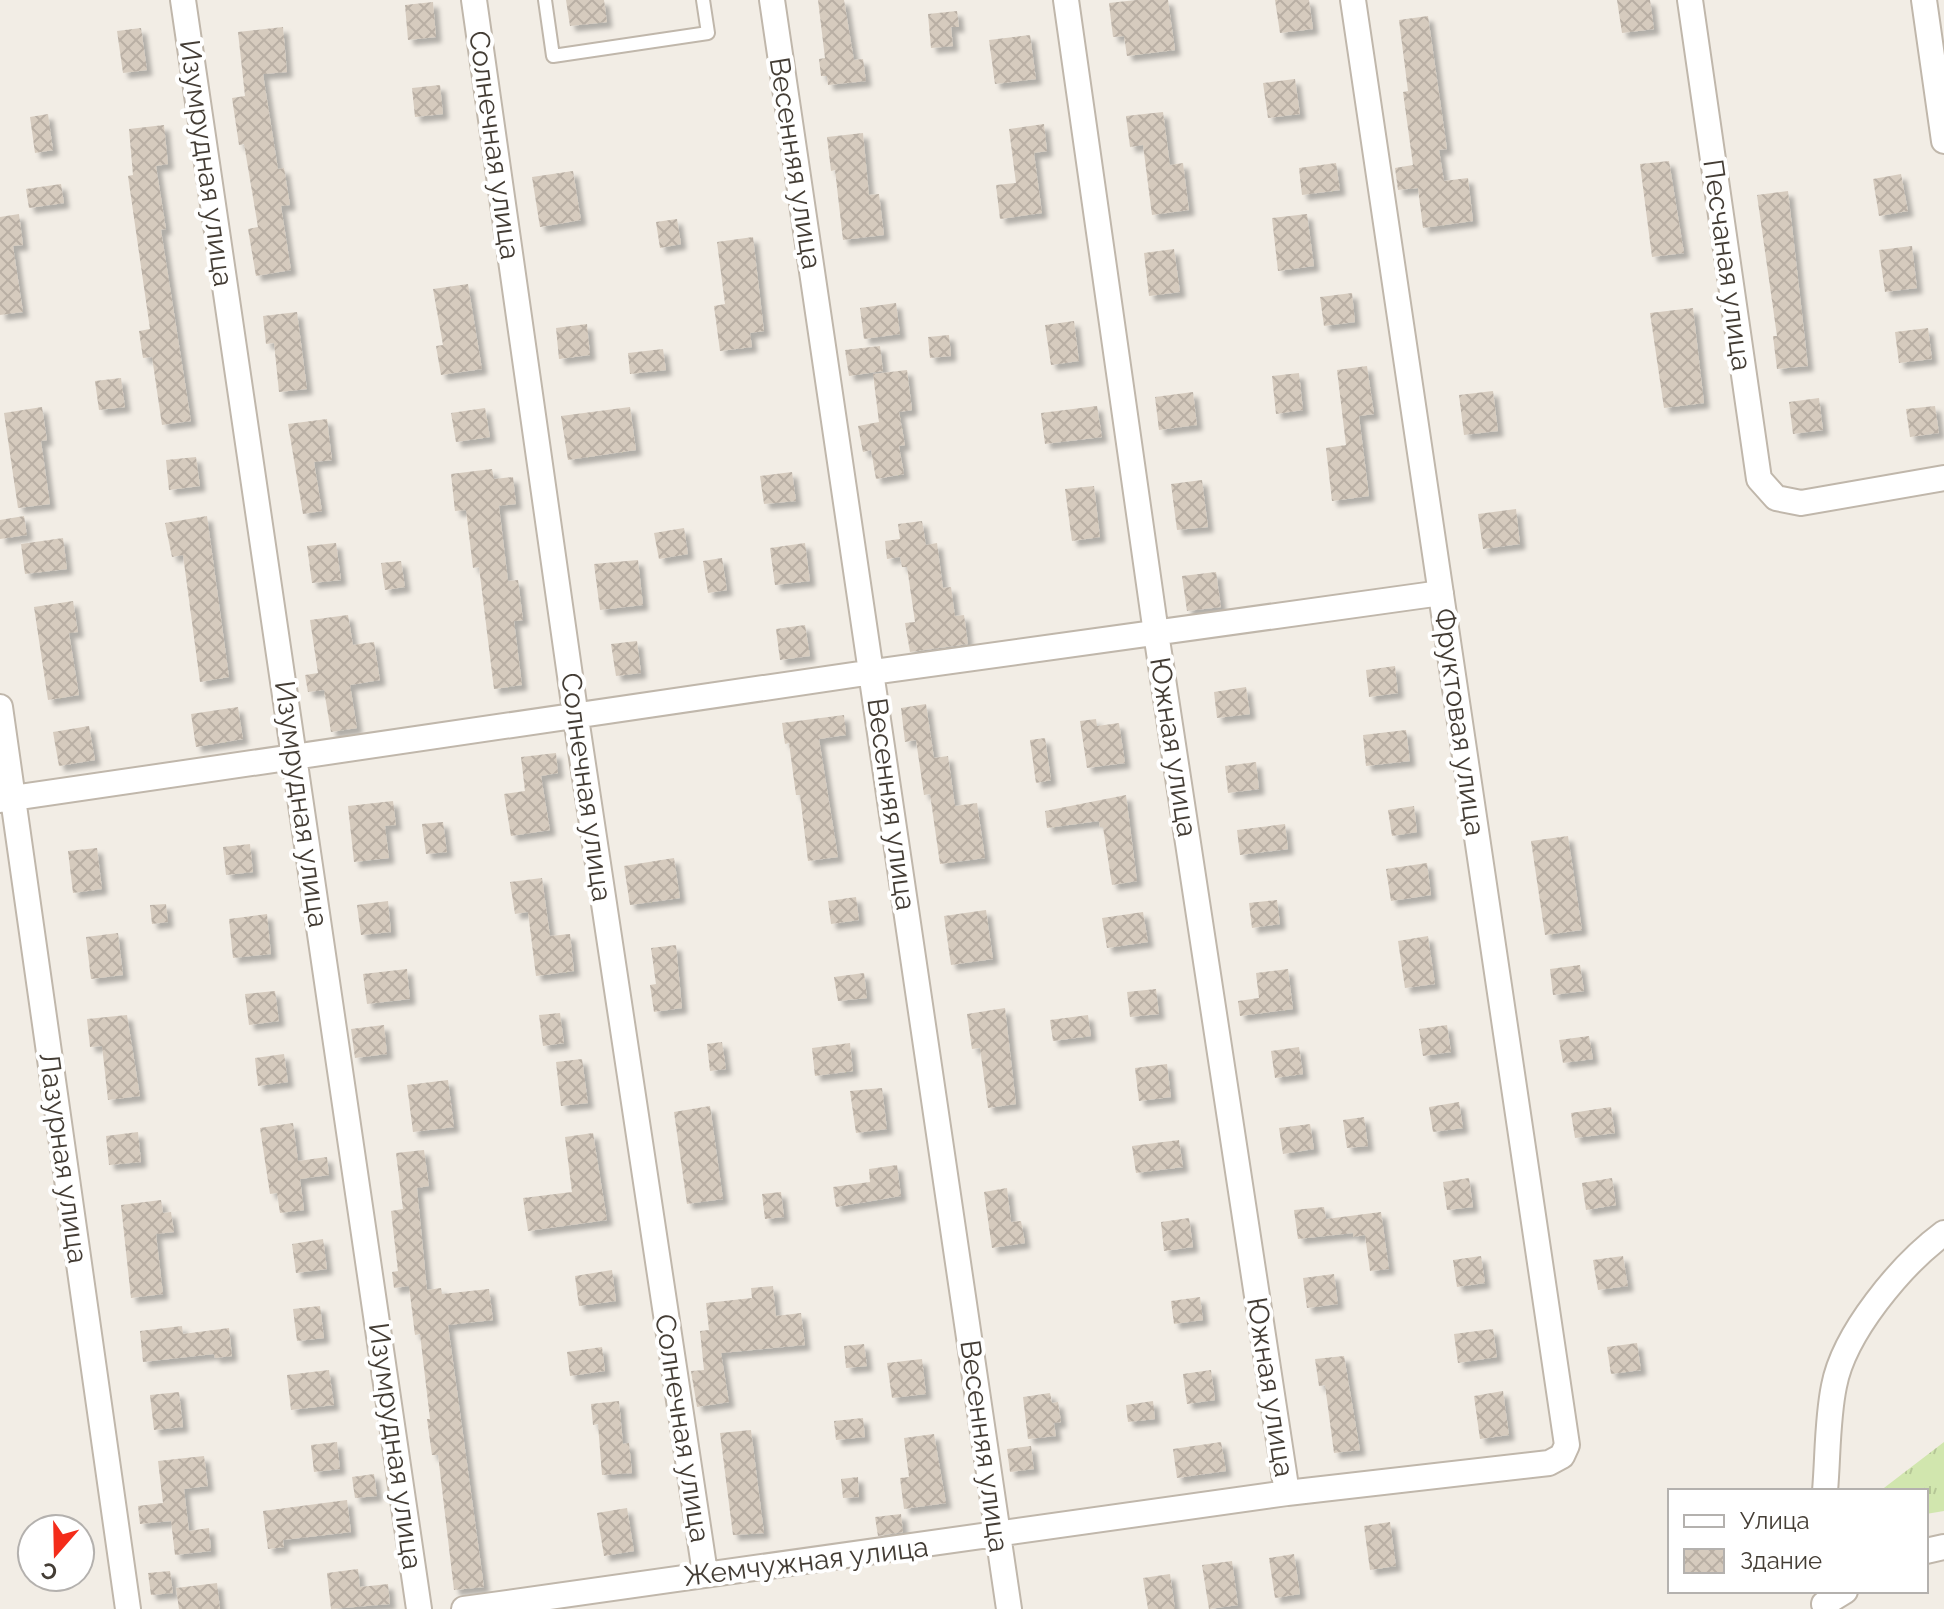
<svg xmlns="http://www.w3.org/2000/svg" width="1944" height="1609" font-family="Raleway,sans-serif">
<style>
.grass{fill:url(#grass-tufts)}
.building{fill:url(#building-cross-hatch);filter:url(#shadow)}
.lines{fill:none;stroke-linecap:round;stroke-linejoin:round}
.service-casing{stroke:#c0b7ab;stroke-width:16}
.minor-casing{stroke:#c0b7ab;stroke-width:28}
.service{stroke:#fff;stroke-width:12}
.minor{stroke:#fff;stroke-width:24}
.labels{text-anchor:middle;stroke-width:8;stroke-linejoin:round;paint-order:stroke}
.street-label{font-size:28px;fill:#443d35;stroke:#fff}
</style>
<defs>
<pattern id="grass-tufts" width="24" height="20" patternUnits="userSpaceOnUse" patternTransform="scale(2)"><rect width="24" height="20" fill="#d1e6ae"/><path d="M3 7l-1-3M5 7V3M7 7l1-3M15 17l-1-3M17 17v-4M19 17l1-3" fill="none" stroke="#b5c696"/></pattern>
<pattern id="building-cross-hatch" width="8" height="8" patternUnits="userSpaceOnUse" patternTransform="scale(2)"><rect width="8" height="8" fill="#d6cbbe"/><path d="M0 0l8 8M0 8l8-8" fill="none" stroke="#b9afa4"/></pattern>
<filter id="shadow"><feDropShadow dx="5.5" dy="5.5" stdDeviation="2" flood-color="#0004"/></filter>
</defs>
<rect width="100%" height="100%" fill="#f2ede5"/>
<path class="grass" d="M1944,1442V1511L1926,1514V1491H1880Z"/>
<path class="building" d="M566,0H604L607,22L570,26Z
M818,0H844L854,60L863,59L866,81L828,85L827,76H821L819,59L825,58Z
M1136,0H1168L1175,50L1127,56L1124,36L1113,37L1109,3Z
M1275,0H1309L1313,29L1280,33Z
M1617,0H1650L1654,29L1622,33Z
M433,2L436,37L408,40L405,5Z
M957,11L959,27H951L953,46L931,48L928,14Z
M1428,16L1447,149L1439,150L1444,181L1468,178L1473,221L1423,228L1418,188L1398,190L1395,168L1413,165L1403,92L1408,91L1399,20Z
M283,27L287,72L263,74L278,169L284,168L290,205L281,206L291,270L256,276L248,229L258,227L244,144L239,145L232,98L245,96L238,32Z
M141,28L147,70L123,73L117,31Z
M1030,35L1036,79L995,84L989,40Z
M1295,79L1300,114L1268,118L1263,83Z
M440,85L443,114L415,117L412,88Z
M1163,112L1170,165L1183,163L1189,210L1152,215L1143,145L1130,147L1126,116Z
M48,114L53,150L35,153L30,117Z
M1044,124L1047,151L1034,153L1042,213L1000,219L996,185L1016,183L1009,129Z
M164,125L168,164L156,166L166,229L161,230L191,421L162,425L152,357L143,358L139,331L150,329L128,176L133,175L129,129Z
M863,133L869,195L879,194L884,235L843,240L835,170L831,171L827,137Z
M1669,161L1684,253L1652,257L1640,164Z
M1336,163L1340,190L1302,195L1299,168Z
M573,171L581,220L540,227L532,177Z
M1901,174L1908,211L1879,216L1873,179Z
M61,184L64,203L29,208L26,189Z
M1788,191L1808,366L1777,369L1773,336H1777L1757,195Z
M19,214L23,245L13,246L23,312L0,315V217Z
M1307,214L1314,266L1278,271L1272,218Z
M677,219L681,244L660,248L656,222Z
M753,237L764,331L750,333L752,347L720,351L714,306L725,304L717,242Z
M1912,246L1917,288L1885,292L1879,250Z
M1174,249L1180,292L1149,296L1144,253Z
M468,284L482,369L441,375L436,346L443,345L433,289Z
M1352,293L1355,322L1324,326L1320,297Z
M896,303L900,334L864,339L860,308Z
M1693,308L1704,403L1664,408L1650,313Z
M297,312L307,389L279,392L274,343L266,344L263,316Z
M1074,321L1079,361L1051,365L1045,325Z
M587,324L590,355L559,359L556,328Z
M1928,328L1932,359L1899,363L1895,332Z
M949,335L951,356L930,358L928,337Z
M880,346L883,371L849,376L845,350Z
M663,349L666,370L630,374L628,353Z
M1367,366L1374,414L1359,416L1369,496L1332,501L1326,448L1346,445L1337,370Z
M907,370L912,410L899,412L905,445L899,446L904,474L876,479L871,450L863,452L858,426L879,422L873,374Z
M1299,373L1303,410L1276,414L1272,376Z
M121,378L125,407L99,410L95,381Z
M1493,391L1498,431L1464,435L1459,395Z
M1193,392L1197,425L1159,430L1155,397Z
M1819,398L1823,430L1793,434L1789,402Z
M1097,406L1102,437L1045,444L1041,413Z
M1935,406L1939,433L1910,437L1906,409Z
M42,407L47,440L41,441L50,504L18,508L4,413Z
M630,407L636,450L568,460L561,416Z
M485,408L490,437L456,442L451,413Z
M327,419L332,460L314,462L322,511L303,514L288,424Z
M196,457L200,486L169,490L166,460Z
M492,469L494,479L513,477L516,504L499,506L508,581L518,580L523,620L514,621L522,685L494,689L479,567L473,568L466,510L455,511L451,474Z
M792,472L796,501L764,504L760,476Z
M1202,480L1208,527L1177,530L1171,484Z
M1094,486L1100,537L1072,541L1065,489Z
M1516,509L1520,544L1483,549L1478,514Z
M24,516L27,535L0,539V520Z
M207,516L229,677L200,682L183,555L172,557L165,523Z
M922,521L926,545L937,543L943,588L951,587L955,616L964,615L968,644L910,652L905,623L915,622L907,567H902L900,557L887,559L885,541L900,539L898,524Z
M684,528L688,554L659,559L654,533Z
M63,538L67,569L25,574L21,544Z
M336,543L341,580L312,583L307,546Z
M805,543L810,581L775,585L770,548Z
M722,558L727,590L708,593L703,561Z
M638,560L643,605L600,610L594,564Z
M401,561L405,587L385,590L381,563Z
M1216,572L1221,607L1187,611L1182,576Z
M73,601L78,632L69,633L79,695L48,700L34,607Z
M348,615L353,645L374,642L380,680L350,685L357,728L331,732L324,690L308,692L305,675L318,673L310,620Z
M805,625L810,656L780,660L776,629Z
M637,641L641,673L616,676L611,644Z
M1395,666L1398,693L1369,697L1366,670Z
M1246,687L1250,714L1217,718L1214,692Z
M926,704L934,758L948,756L955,806L977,803L985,858L940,864L930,794L924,795L916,740L905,742L901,708Z
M238,707L243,739L196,747L191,714Z
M844,715L846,735L819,739L838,857L808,861L800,795H796L789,743L785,744L782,723Z
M1096,719L1097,726L1119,723L1125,763L1087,768L1080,721Z
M89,726L95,760L59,766L53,732Z
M1406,730L1410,761L1366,766L1363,735Z
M1045,738L1051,780L1036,783L1030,740Z
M556,753L558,773L541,776L550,830L511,836L504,794L525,791L521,757Z
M1256,762L1259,789L1228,793L1225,766Z
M1126,795L1137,881L1112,885L1103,827H1100L1099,821L1047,828L1045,811Z
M393,801L396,825L385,826L389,858L354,862L348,806Z
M1414,806L1417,832L1392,836L1388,810Z
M443,822L447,852L426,854L422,824Z
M1285,824L1288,849L1240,855L1237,830Z
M1568,836L1582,930L1545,935L1531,841Z
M250,844L253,872L226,875L223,847Z
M97,848L102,889L73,893L68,851Z
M674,858L680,898L630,905L624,866Z
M1427,863L1431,895L1391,901L1386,869Z
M542,878L550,936L570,934L574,971L536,976L528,912L515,914L510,882Z
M856,897L859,920L831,924L828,901Z
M1277,900L1280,924L1252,928L1249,903Z
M388,901L391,932L361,935L357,905Z
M166,904L168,922L152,924L150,905Z
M986,910L993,959L951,965L944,916Z
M1143,912L1148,942L1107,948L1102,918Z
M267,914L271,954L233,958L229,919Z
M118,933L123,975L91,979L86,937Z
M1428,936L1435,984L1405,988L1398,941Z
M676,945L682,1008L654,1012L650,985L656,984L651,948Z
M1580,965L1584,991L1553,995L1550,969Z
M407,969L410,999L367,1004L363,974Z
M1288,969L1293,1009L1240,1016L1238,1001L1259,998L1256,973Z
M864,973L867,998L838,1001L834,977Z
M1156,989L1159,1014L1130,1017L1127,992Z
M275,991L279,1021L249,1025L245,994Z
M1005,1008L1016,1104L988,1108L980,1048L972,1049L967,1014Z
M560,1013L564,1043L543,1046L539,1015Z
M127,1015L140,1096L108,1100L102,1046L90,1047L87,1019Z
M1088,1015L1091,1036L1053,1041L1050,1020Z
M384,1025L387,1054L355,1058L351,1029Z
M1447,1025L1451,1052L1423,1056L1419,1029Z
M1589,1036L1593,1059L1563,1063L1559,1040Z
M722,1042L726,1069L710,1071L707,1044Z
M850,1043L853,1071L815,1076L812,1048Z
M1299,1047L1303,1074L1275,1078L1271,1051Z
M284,1054L288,1082L258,1086L255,1058Z
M582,1059L588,1103L561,1106L556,1062Z
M1167,1064L1171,1097L1139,1101L1135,1068Z
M448,1080L454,1127L413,1132L407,1085Z
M882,1088L887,1129L856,1133L850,1091Z
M1459,1102L1463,1128L1433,1132L1429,1107Z
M710,1106L723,1199L687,1204L674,1112Z
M1611,1107L1615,1133L1575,1138L1571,1113Z
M1364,1117L1368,1146L1347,1148L1343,1120Z
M293,1123L298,1161L327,1157L329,1175L300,1179L304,1210L280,1213L277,1193L270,1194L260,1128Z
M1310,1124L1314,1149L1283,1154L1279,1128Z
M138,1132L141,1162L109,1165L106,1136Z
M593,1133L607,1220L528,1231L523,1198L572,1192L565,1137Z
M1179,1140L1183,1167L1136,1173L1132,1146Z
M424,1150L429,1186L417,1188L427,1290L441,1288L442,1294L489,1289L493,1320L448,1325L484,1587L454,1590L438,1455H432L427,1419H430L420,1334L415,1335L409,1286L394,1288L392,1272L398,1271L391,1211L403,1209L396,1153Z
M897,1165L901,1196L836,1207L833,1187L870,1182L869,1169Z
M1469,1178L1473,1207L1447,1210L1443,1182Z
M1612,1178L1616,1205L1586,1210L1582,1183Z
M1007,1188L1011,1222L1021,1221L1025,1243L992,1248L984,1192Z
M781,1192L784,1217L765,1219L762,1194Z
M161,1200L163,1213L171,1212L174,1232L156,1234L163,1294L131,1298L121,1205Z
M1324,1207L1326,1219L1381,1212L1389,1269L1370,1271L1365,1235L1353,1237V1233L1298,1239L1294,1210Z
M1189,1218L1193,1247L1164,1251L1161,1222Z
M323,1239L327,1269L296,1273L292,1244Z
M1481,1256L1485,1283L1457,1287L1453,1260Z
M1623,1256L1628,1286L1598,1290L1593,1260Z
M612,1270L616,1301L579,1306L575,1276Z
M1334,1274L1338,1304L1307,1308L1303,1278Z
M773,1286L776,1316L801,1313L805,1345L721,1353L729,1402L697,1407L691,1371L704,1370L700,1331L709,1330L706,1303L752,1298L751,1288Z
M1200,1297L1203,1320L1174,1324L1171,1301Z
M320,1306L324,1338L297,1341L293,1309Z
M182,1326L183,1334L229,1328L232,1356L215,1358L214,1354L143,1362L140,1331Z
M1493,1329L1497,1357L1458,1363L1454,1334Z
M1637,1343L1641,1370L1611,1374L1607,1347Z
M864,1344L867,1366L846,1368L844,1346Z
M602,1347L605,1371L570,1376L567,1352Z
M1344,1356L1360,1450L1334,1453L1325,1385L1319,1386L1315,1359Z
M922,1359L926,1394L892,1398L887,1363Z
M329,1370L334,1405L291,1410L287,1375Z
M1211,1370L1215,1400L1187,1404L1183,1374Z
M1503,1391L1509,1435L1480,1439L1474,1396Z
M179,1392L183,1427L154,1430L150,1395Z
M1050,1393L1052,1403L1058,1402L1061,1422L1054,1423L1056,1436L1028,1439L1023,1397Z
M619,1401L623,1444L629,1443L632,1473L602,1475L598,1424L593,1425L591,1404Z
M1153,1401L1155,1419L1128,1422L1126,1405Z
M863,1418L865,1437L836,1440L834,1421Z
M751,1430L764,1533L733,1535L720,1433Z
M934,1434L946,1503L904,1509L900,1478L909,1477L904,1438Z
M337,1442L340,1469L314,1472L311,1445Z
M1221,1442L1226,1471L1177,1478L1173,1449Z
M1031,1446L1034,1469L1010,1472L1007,1449Z
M204,1456L208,1486L184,1489L189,1531L209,1528L211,1551L175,1555L171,1521L140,1524L138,1506L163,1503L158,1461Z
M374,1474L377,1496L355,1498L352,1477Z
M858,1477L859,1497L843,1498L841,1479Z
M347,1500L351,1532L283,1540L284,1547L268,1549L263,1511Z
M627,1508L634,1551L604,1556L597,1513Z
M901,1514L903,1532L878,1536L875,1517Z
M1390,1522L1396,1566L1370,1570L1364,1526Z
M1294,1554L1300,1594L1275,1598L1269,1558Z
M1232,1561L1238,1605L1209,1609L1202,1565Z
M358,1569L360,1587L388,1584L390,1604L331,1609L327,1573Z
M170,1571L173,1593L151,1595L148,1573Z
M1170,1574L1175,1609H1148L1143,1578Z
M217,1583L220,1609H179L176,1588Z"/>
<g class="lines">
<g class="service-casing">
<path id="service" d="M545,0L553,56L708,33L703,0"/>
</g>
<g class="minor-casing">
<path id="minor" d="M183,0L419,1609
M474,0L576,718L705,1573
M772,0L1009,1609
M1066,0L1156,633L1287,1493
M1690,0L1759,479L1776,498L1801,503L1944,478
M1924,0L1944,141
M0,707L128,1609
M0,800L873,672L1441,593
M1825,1491C1828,1457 1827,1420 1834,1386C1844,1333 1901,1265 1944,1233
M1926,1551L1944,1547
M1824,1604L1845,1591
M464,1609L1287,1493L1549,1463L1562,1456L1567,1445L1353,0"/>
</g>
<use href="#service" class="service"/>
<use href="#minor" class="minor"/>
</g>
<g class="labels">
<g class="street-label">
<text transform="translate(495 145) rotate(82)" y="10">Солнечная улица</text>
<text transform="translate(207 163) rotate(82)" y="10">Изумрудная улица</text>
<text transform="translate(796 163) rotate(81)" y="10">Весенняя улица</text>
<text transform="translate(1728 265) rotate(82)" y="10">Песчаная улица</text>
<text transform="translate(1460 722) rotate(82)" y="10">Фруктовая улица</text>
<text transform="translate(1174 747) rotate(81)" y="10">Южная улица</text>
<text transform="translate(587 787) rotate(82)" y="10">Солнечная улица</text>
<text transform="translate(302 804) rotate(82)" y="10">Изумрудная улица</text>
<text transform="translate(892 804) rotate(82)" y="10">Весенняя улица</text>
<text transform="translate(64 1158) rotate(82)" y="10">Лазурная улица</text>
<text transform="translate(1271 1387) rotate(81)" y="10">Южная улица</text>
<text transform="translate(683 1428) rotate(81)" y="10">Солнечная улица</text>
<text transform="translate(396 1446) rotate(82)" y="10">Изумрудная улица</text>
<text transform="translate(985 1446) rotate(82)" y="10">Весенняя улица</text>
<text transform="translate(806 1561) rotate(-7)" y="10">Жемчужная улица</text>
</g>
</g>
<rect x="1668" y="1489" width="260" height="104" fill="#ffffff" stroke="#b4b1ae" stroke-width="2"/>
<rect x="1684" y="1515" width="40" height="12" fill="#ffffff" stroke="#b4b1ae" stroke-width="2"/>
<text x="1740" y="1529" font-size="24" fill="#443d35">Улица</text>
<rect x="1684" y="1549" width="40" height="24" fill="url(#building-cross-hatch)" stroke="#b4b1ae" stroke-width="2"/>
<text x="1740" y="1569" font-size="24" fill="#443d35">Здание</text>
<g transform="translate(56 1553) rotate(200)"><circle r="38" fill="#ffffff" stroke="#b4b1ae" stroke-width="2"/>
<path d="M0-6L14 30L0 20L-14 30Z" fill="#f42c1a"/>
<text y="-12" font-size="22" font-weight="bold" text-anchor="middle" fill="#443d35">С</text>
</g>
</svg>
